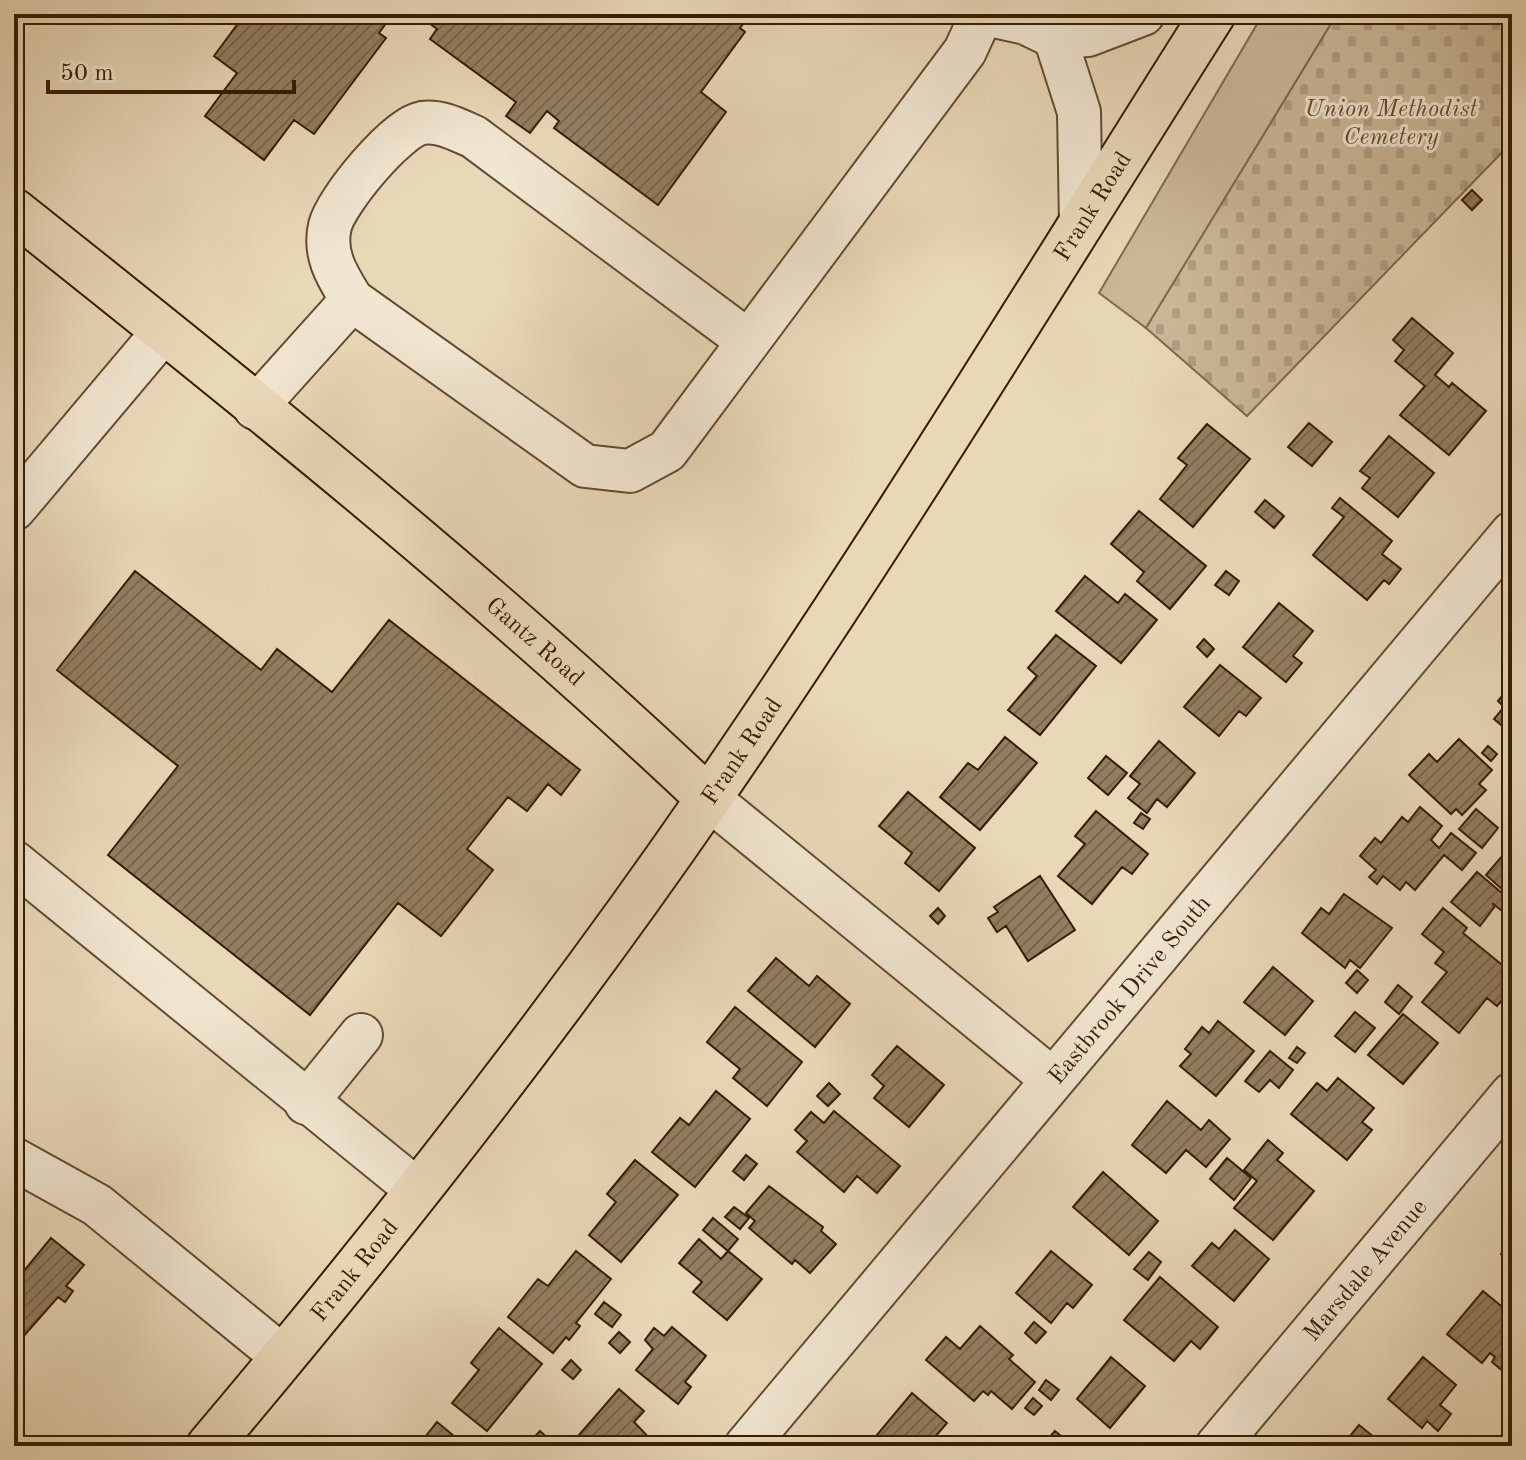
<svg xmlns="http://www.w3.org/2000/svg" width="1526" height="1460" font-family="'Old Standard TT',serif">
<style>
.grass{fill:#cbb899;stroke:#806a4e;stroke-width:2}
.cemetery{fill:url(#cemetery-stones);stroke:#806a4e;stroke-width:2}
.building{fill:url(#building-hatch);stroke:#361d02;stroke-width:2}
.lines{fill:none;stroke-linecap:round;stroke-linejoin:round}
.minor-casing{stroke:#634c30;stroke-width:46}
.major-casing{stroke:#361d02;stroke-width:48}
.minor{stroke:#f1e6d1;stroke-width:42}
.major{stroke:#e9d8b8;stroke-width:44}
.labels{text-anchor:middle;stroke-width:6;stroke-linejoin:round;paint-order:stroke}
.park-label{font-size:24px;font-style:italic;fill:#634c2f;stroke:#f1e6d1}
.street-label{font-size:24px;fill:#361d02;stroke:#f1e6d1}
</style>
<defs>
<pattern id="cemetery-stones" width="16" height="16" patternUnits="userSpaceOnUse" patternTransform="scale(2)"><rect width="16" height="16" fill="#cbb899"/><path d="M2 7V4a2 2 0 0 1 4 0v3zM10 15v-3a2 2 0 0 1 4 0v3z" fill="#af9e82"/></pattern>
<pattern id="building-hatch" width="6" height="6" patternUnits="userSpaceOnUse" patternTransform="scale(2)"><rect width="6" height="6" fill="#937e61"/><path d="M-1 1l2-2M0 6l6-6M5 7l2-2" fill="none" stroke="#79674e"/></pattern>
</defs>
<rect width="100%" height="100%" fill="#e9d8b8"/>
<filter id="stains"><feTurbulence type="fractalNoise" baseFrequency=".0025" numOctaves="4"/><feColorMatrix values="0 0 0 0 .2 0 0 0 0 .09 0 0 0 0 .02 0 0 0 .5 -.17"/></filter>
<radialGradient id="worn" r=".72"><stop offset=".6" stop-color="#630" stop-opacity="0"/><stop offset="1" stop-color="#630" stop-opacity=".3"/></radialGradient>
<path class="grass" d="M1263,14H1337L1146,328L1099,293Z"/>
<path class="cemetery" d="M1337,14H1507L1512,17V142L1247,416L1146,328Z"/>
<path class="building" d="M245,14H393L379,33L386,38L314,134L294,120L264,160L205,116L237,73L214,56Z
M430,14H751L740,28L745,32L701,92L726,112L658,205L554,128L559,121L547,111L530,133L506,116L516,102L430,39L437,29L425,20Z
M1472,190L1482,200L1472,210L1462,200Z
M1412,318L1453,353L1435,375L1449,387L1452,383L1486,411L1449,455L1400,415L1425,386L1395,361L1404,350L1393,340Z
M1309,423L1332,442L1312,466L1288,447Z
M1207,424L1250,459L1193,527L1160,499L1187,465L1178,458Z
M1389,436L1434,473L1398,517L1362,488L1370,478L1360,471Z
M1340,498L1392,541L1382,554L1401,569L1389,584L1384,580L1367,600L1313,555L1344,517L1332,508Z
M1265,500L1284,516L1274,528L1255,512Z
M1139,511L1206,566L1170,609L1137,581L1144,572L1111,544Z
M135,571L261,670L277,649L332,692L389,620L580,770L561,795L548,784L527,811L508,797L467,849L493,870L441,936L398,903L310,1015L108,855L178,766L57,670Z
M1226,571L1239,581L1229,595L1215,585Z
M1085,576L1118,603L1125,594L1157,620L1121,663L1056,611Z
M1279,603L1313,631L1293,656L1302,663L1286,682L1243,647Z
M1056,635L1096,666L1040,735L1008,710L1037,676L1028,668Z
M1204,639L1214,649L1207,657L1197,647Z
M1220,665L1261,698L1246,716L1239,711L1219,736L1184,707Z
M1512,684V734L1494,719L1504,707L1498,701Z
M1005,737L1037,763L980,830L940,797L968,763L978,770Z
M1459,739L1492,770L1479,784L1486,790L1462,815L1456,809L1451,814L1409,775L1429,754L1437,762Z
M1159,741L1195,773L1167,807L1157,799L1147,813L1128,798L1140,784L1130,776Z
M1488,746L1497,754L1491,761L1482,753Z
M1106,756L1127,773L1108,795L1088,778Z
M908,792L975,848L939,891L905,863L912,853L879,826Z
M1420,807L1442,826L1431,840L1439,848L1451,833L1476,853L1462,870L1444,855L1415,890L1406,882L1400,890L1383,876L1377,884L1369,877L1376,870L1360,856L1375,838L1381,843L1402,817L1408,822Z
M1476,809L1498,828L1482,848L1459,829Z
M1096,811L1148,854L1132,874L1122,867L1092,904L1058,876L1085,844L1075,836Z
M1141,813L1150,819L1143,829L1134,823Z
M1509,848L1512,850V919L1492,903L1495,906L1480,926L1451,902L1477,872L1503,894L1504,891L1486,875Z
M1040,876L1075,930L1028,961L1006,926L997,932L988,918L998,912L994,907Z
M1344,894L1392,928L1360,968L1350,960L1345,968L1302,933L1321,908L1329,914Z
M938,908L945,916L938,924L930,916Z
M1443,908L1467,928L1463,933L1512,973V988L1497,1006L1487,998L1459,1033L1422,1002L1447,972L1435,963L1444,952L1422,934Z
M776,958L809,986L817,976L850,1004L815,1047L748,991Z
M1273,967L1313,1001L1285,1035L1244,1002Z
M1357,970L1368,980L1357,993L1346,983Z
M1398,985L1412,997L1399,1014L1385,1002Z
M735,1007L802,1062L767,1106L733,1078L740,1069L707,1042Z
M1355,1012L1375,1028L1355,1052L1335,1036Z
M1403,1014L1438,1043L1403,1084L1368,1055Z
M1218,1021L1254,1051L1216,1096L1180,1066L1191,1054L1185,1049L1202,1027L1209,1033Z
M897,1046L944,1085L909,1127L874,1098L884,1086L872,1075Z
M1297,1047L1305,1053L1297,1063L1289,1058Z
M1270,1051L1293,1070L1279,1088L1270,1080L1259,1092L1245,1081Z
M1338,1078L1374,1108L1362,1122L1372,1130L1347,1160L1291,1114L1317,1083L1327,1091Z
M829,1083L840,1094L828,1106L817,1096Z
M716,1091L750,1119L695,1187L652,1152L680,1118L689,1125Z
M1167,1101L1201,1130L1209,1120L1230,1139L1206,1167L1186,1150L1166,1173L1132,1145Z
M834,1111L900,1166L877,1193L857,1176L844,1192L797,1152L807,1141L795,1130L811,1112L824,1123Z
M1268,1140L1283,1153L1277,1160L1314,1191L1273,1240L1234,1208L1257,1181L1244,1170Z
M746,1155L757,1164L744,1180L733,1171Z
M1227,1158L1251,1178L1234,1200L1210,1179Z
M635,1160L678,1195L621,1262L589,1235L616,1202L607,1194Z
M1103,1172L1158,1221L1129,1255L1073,1207Z
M769,1186L823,1227L821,1231L836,1244L810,1273L795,1260L792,1264L749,1228L755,1221L746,1213Z
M734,1207L749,1218L740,1229L725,1217Z
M713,1218L738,1239L728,1251L703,1230Z
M1235,1230L1269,1259L1234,1301L1192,1266L1212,1243L1219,1249Z
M51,1238L84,1265L66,1286L73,1291L65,1302L58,1297L21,1339L14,1333V1283Z
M699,1239L721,1259L728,1251L762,1279L727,1320L693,1292L702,1282L679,1263Z
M1512,1241V1262L1501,1254Z
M576,1251L611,1279L576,1323L580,1326L569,1340L566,1337L553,1353L508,1317L538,1279L548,1286Z
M1051,1251L1092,1285L1073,1308L1067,1303L1051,1323L1016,1293Z
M1149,1252L1161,1262L1148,1280L1134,1269Z
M1160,1277L1218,1327L1200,1349L1191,1341L1174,1361L1124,1320Z
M1483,1291L1512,1315V1326L1502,1338L1507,1342L1512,1335L1511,1378L1492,1362L1495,1357L1490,1353L1482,1363L1447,1334Z
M604,1302L621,1315L612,1327L595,1314Z
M1034,1322L1046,1332L1036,1343L1025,1333Z
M980,1326L1013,1355L1009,1359L1035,1382L1012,1409L991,1391L988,1395L983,1391L974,1401L926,1360L946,1337L960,1349Z
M672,1327L706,1356L685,1382L691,1387L678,1404L636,1370L653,1349L645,1340L654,1328L664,1336Z
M499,1328L542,1364L487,1431L452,1403L479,1370L471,1363Z
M619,1332L630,1342L620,1353L609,1343Z
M1111,1357L1145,1386L1110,1428L1077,1399Z
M1423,1357L1456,1385L1440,1405L1451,1414L1438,1431L1427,1421L1422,1428L1388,1399Z
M571,1360L581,1370L573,1379L562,1370Z
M1046,1380L1059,1390L1051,1400L1039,1390Z
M619,1389L644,1411L634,1422L656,1445L575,1446L582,1438L579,1435Z
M912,1393L947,1423L927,1446H874L880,1439L876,1436Z
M1033,1398L1042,1406L1034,1415L1025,1408Z
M437,1422L466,1446H418Z
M1359,1425L1380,1442L1385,1446H1342Z
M540,1431L551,1441L546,1446L530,1442Z
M1055,1431L1073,1446H1042Z"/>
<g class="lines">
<g class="minor-casing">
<g id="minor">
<path d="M985,14L1026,23L1055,37L1088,35L1143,14"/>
<path d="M1055,37L1079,112L1081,225"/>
<path d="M352,300C338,277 323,255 330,226C336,201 396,128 422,123C440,120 458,130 474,137L748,341"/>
<path d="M255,408L352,300L585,466L630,471L667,451L965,51L982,14"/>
<path d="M14,509L164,331"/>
<path d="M708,798L1052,1079"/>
<path d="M14,862L416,1189"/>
<path d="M306,1103L361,1035"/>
<path d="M14,1159L97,1205L283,1357"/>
<path id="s1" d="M746,1446L1512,533"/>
<path id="s2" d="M1217,1446L1512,1094"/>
</g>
</g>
<g class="major-casing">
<g id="major">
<path id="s3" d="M14,211C252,400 488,590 708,798"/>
<path id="s4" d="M209,1446C383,1240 556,1020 709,798C885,543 1047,276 1213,14"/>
</g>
</g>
<use href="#minor" class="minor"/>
<use href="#major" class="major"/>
</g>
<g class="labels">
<g class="park-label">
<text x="1391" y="116">Union Methodist<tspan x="1391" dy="28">Cemetery</tspan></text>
</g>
<g class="street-label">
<text dy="8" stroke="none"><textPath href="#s4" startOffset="1524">Frank Road</textPath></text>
<text dy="8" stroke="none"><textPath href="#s3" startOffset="676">Gantz Road</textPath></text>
<text dy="8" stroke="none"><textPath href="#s4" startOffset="876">Frank Road</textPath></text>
<text dy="8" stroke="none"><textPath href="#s1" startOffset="596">Eastbrook Drive South</textPath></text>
<text dy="8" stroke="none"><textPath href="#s4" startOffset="228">Frank Road</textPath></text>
<text dy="8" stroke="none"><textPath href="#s2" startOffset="230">Marsdale Avenue</textPath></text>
</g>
</g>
<rect width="1526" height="1460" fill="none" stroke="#e9d8b8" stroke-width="48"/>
<rect x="16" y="16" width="1494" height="1428" fill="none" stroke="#361d02" stroke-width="4"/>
<rect x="24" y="24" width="1478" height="1412" fill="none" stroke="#361d02" stroke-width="2"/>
<path d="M48 80v12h246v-12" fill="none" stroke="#361d02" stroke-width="4"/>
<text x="60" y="80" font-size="24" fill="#361d02" stroke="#f1e6d1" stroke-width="6" paint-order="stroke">50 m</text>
<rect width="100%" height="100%" filter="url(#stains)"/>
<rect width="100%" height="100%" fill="url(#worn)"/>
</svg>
